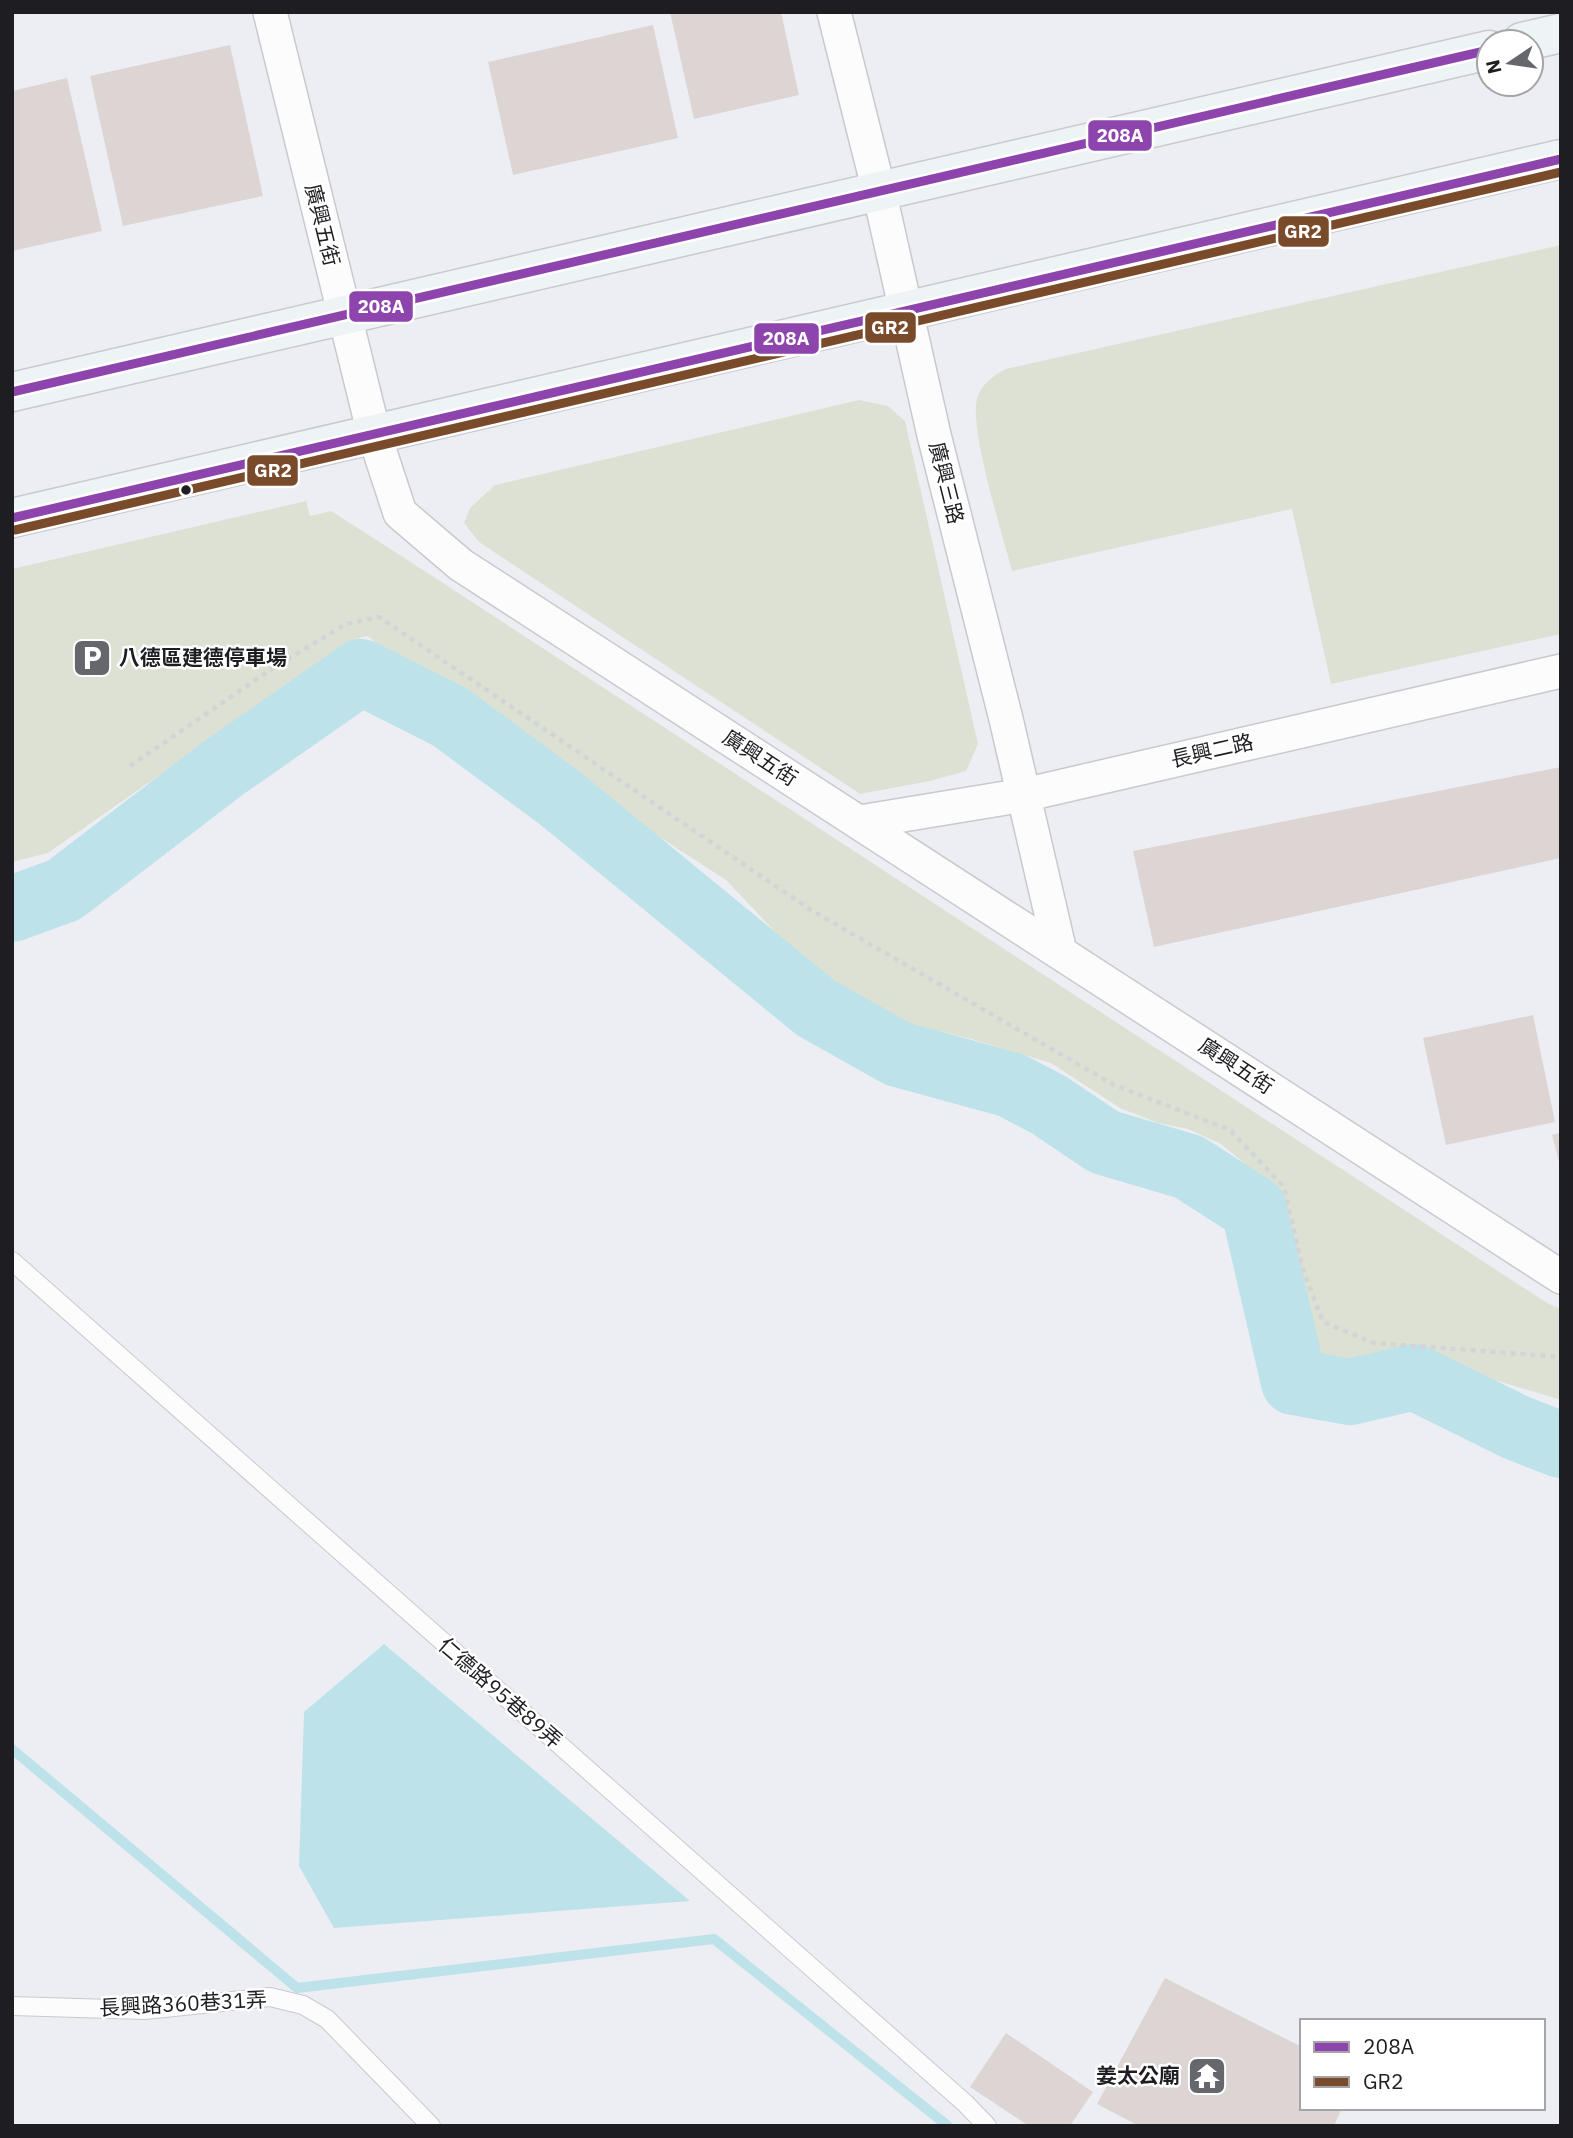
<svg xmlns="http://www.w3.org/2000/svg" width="1573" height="2138" font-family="'IBM Plex Sans','Noto Sans TC',sans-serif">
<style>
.green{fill:#dde1d4}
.water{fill:#bde2e9}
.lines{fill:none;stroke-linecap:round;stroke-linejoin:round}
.stream{stroke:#bde2e9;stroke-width:10}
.river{stroke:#bde2e9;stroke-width:66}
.building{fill:#dcd5d4}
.lane-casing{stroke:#c9c9ce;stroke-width:20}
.street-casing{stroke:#c9c9ce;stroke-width:36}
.secondary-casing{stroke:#c9c9ce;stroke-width:41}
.path{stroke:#d4d4d6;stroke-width:4.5;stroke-dasharray:5 5;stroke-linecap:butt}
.lane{stroke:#fcfcfd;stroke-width:18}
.street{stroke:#fcfcfd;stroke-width:33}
.secondary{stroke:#eef4f5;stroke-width:38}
.bus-1-casing{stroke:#fff;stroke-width:14}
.bus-2-casing{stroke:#fff;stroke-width:14}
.bus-1{stroke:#8e44ad;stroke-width:9}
.bus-2{stroke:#7a4b2a;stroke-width:9}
.bus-dot{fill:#1e1e22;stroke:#fff;stroke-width:2.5}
.labels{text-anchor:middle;stroke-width:5;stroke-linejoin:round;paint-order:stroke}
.street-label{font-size:21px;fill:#1e1e22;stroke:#fff}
.poi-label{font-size:21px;font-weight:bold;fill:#1e1e22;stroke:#fff;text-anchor:start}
.line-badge{stroke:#fff;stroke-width:2.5}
.badge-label{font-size:19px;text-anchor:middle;font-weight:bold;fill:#fff}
</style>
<rect width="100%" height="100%" fill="#edeef4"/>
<path class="green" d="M1561,245V634L1331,684L1292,509L1012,571C1003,537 969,428 977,399C981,384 994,375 1006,369Z
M859,400L888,406L905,421L978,744L966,771L930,781L860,794L479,542L464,523L470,508L495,485Z
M306,501L310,516L331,511L403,557L1547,1303L1561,1309V1400L1435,1362L1412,1360L1386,1361L1329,1378L1318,1376L1307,1360L1295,1320L1274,1223L1262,1193L1244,1163L1221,1144L1188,1129L1158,1123L1120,1108L1051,1063L968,1038L883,1018L845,998L816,975L726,880L647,829L520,766L499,742L489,724L367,636L353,640L48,853L12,862V569Z"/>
<path class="water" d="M384,1644L690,1901L334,1928L299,1866L304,1712Z"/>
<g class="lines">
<path class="stream" d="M12,1749L297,1988L714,1939L948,2126"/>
<path class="river" d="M12,909L64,890L222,769L361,672L450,717L561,799L816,1008L898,1054L1011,1085L1049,1105L1104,1142L1189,1167L1254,1209L1294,1382L1350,1392L1414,1377L1515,1427L1561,1445"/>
</g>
<path class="building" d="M670,12H781L799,95L694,119Z
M653,25L678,138L513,175L488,62Z
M230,45L263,196L123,226L90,76Z
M67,78L102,231L12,251V91Z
M1561,767V858L1154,947L1133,851Z
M1533,1015L1555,1122L1446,1145L1423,1038Z
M1561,1133V1166H1560L1552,1135Z
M1165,1978L1302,2047V2108H1342L1334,2126H1139L1097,2104Z
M1006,2033L1093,2092L1070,2126H1029L970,2087Z"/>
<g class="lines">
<g class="lane-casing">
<path id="lane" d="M12,1261L966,2104L987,2126
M12,2006L145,2010L270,1997L303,2005L327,2019L431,2126"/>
</g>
<g class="street-casing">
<path id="street" d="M270,12L374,434L400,513L461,565L1561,1277
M834,12L879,191L934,435L1006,719L1060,952
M860,822L1024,795L1561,671"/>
</g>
<g class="secondary-casing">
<path id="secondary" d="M1522,42L1561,33
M12,392L1489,50
M12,518L1561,159"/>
</g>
<path class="path" d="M130,766L273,668L346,624L379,617L811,910L1114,1085L1230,1130L1284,1187L1303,1270L1323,1322L1374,1343L1561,1357"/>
<use href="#lane" class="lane"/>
<use href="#street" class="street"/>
<use href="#secondary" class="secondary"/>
<g class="bus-1-casing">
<path id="bus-1" d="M12,392L1489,50
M12,518L1561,159"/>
</g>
<g class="bus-2-casing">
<path id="bus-2" d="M15,530L1561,172"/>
</g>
<use href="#bus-1" class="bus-1"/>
<use href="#bus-2" class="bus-2"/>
</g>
<defs>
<g id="parking-square" transform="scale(2.0125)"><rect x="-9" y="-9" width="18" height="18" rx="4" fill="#66676c" stroke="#fff"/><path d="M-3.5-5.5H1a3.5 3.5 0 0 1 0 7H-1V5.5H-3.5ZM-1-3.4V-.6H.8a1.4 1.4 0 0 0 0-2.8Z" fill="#fff"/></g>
<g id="temple-square" transform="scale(2.0125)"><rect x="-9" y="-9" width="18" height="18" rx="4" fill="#66676c" stroke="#fff"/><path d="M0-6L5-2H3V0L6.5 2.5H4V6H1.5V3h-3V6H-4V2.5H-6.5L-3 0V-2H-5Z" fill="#fff"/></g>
</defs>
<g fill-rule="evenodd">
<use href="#parking-square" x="92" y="658"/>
<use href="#temple-square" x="1207" y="2076"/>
</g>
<circle class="bus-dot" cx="186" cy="490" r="6"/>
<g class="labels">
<g class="street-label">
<text transform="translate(322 225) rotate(76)" y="7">廣興五街</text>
<text transform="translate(946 483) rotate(76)" y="7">廣興三路</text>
<text transform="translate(1212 751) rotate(-13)" y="7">長興二路</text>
<text transform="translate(760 758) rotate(33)" y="7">廣興五街</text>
<text transform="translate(1236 1066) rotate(33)" y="7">廣興五街</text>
<text transform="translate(500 1693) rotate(41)" y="7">仁德路95巷89弄</text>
<text transform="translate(183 2004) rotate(-3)" y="7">長興路360巷31弄</text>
</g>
<g class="poi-label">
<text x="119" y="665">八德區建德停車場</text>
<text x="1180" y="2083" text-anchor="end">姜太公廟</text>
</g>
</g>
<g class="line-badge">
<rect x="1087" y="119" width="66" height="33" rx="7" fill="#8e44ad"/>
<rect x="1277" y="215" width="53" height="33" rx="7" fill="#7a4b2a"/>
<rect x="348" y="290" width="66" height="33" rx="7" fill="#8e44ad"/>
<rect x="864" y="311" width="53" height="33" rx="7" fill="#7a4b2a"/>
<rect x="753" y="322" width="67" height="33" rx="7" fill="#8e44ad"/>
<rect x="246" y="454" width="53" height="33" rx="7" fill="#7a4b2a"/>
</g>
<g class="badge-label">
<text x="1120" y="142">208A</text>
<text x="1303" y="238">GR2</text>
<text x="381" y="313">208A</text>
<text x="890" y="334">GR2</text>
<text x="786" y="345">208A</text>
<text x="273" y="477">GR2</text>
</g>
<rect width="1573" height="2138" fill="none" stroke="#1e1e22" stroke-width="28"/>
<rect x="1300" y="2019" width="245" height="91" fill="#ffffff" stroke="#a5a5a7" stroke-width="2"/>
<rect x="1314" y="2042" width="35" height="10" fill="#8e44ad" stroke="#a5a5a7" stroke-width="2"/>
<text x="1363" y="2054" font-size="21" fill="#1e1e22">208A</text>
<rect x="1314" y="2077" width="35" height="10" fill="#7a4b2a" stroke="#a5a5a7" stroke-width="2"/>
<text x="1363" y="2089" font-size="21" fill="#1e1e22">GR2</text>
<g transform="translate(1510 63) rotate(257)"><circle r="33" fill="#ffffff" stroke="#a5a5a7" stroke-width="2"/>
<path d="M0-5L12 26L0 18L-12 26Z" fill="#66676c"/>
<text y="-10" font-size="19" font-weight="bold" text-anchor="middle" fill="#1e1e22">N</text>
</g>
</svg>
